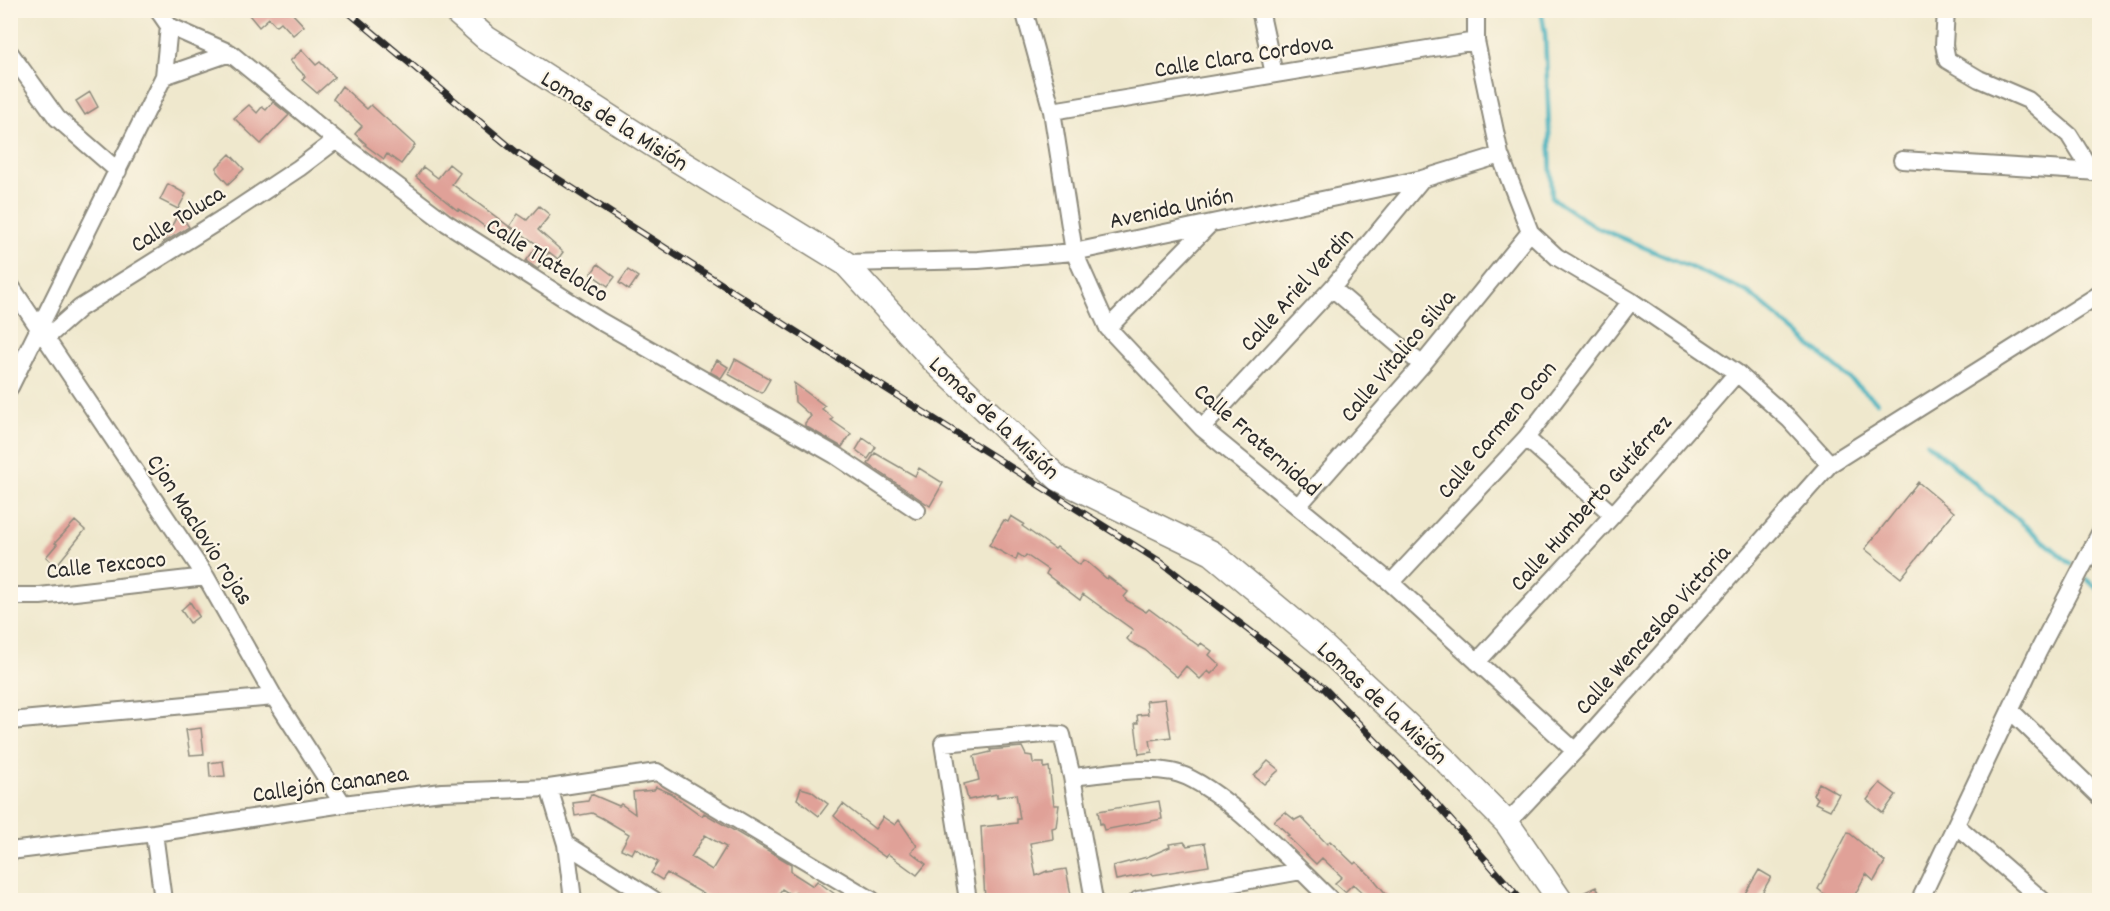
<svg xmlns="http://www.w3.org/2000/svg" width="2110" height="911" font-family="Dekko,sans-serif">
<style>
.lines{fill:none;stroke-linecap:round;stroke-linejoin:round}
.stream{stroke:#42b0bd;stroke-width:4.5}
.building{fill:#e0a198;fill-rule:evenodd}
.street-casing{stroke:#8d8a7c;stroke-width:20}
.secondary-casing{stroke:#8d8a7c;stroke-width:27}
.street{stroke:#fff;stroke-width:16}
.secondary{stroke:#fff;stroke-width:24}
.rail-casing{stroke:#2b2b2b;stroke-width:7}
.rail{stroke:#fcf5e5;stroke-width:4.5;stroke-dasharray:14;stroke-linecap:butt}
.labels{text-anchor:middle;stroke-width:4.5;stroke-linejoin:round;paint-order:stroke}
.street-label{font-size:24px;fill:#2b2b2b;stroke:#fcf5e5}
</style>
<rect width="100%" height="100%" fill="#fcf5e5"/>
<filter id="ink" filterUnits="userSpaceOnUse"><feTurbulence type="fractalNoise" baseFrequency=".0167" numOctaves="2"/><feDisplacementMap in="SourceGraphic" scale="12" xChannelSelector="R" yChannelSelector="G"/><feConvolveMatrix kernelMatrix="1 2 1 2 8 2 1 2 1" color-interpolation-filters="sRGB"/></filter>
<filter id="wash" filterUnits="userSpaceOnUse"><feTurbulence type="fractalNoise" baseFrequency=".008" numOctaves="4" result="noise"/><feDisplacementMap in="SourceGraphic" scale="24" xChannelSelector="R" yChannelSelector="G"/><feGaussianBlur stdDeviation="1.35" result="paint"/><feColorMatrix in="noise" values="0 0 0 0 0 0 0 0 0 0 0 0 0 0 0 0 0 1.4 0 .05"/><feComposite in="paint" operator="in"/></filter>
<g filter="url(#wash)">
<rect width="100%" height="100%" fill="#efe8cd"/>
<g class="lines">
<path class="stream" d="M1541,10L1545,33L1552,198L1594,226L1748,292L1877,402
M1927,443L2071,564
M2088,580L2100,591"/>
</g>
<g id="blocks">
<path class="building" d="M245,10H296L292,13L304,26L293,35L281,22L276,26L269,18L259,27Z
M302,50L316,65L320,62L335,77L317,93L302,80L305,76L290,61Z
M342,86L367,109L371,105L415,145L401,164L387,154L384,159L365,145L366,144L355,134L362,126L333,99Z
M90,92L98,107L85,115L76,101Z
M273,102L289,115L261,144L234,118L249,105L257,113L262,107L266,110Z
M230,154L244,169L228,184L217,172V167Z
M449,164L460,173L452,184L515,231L506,243L476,220L458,209L457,210L416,177L423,167L438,178Z
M168,184L186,194L178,209L160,200Z
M539,206L550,215L538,230L563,252L558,259L549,252L538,269L526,261L538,245L510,226L518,214L527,220Z
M179,212L189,227L163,243Z
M598,264L615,277L608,286L591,274Z
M628,270L638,277L629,290L619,283Z
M735,359L770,379L762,393L728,374Z
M717,360L728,367L721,378L710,372Z
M794,383L825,406L822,409L833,418L831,420L851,434L842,447L805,426V423L811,416L795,402Z
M863,438L876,447L868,459L856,450Z
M875,453L915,476L919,468L943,483L930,506L868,464Z
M1918,482L1954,512L1901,578L1865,549Z
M1011,516L1024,524L1022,526L1055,549L1057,547L1080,565L1083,560L1086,561L1107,579L1108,577L1128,592L1124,597L1126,600L1146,612L1149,609L1199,646L1201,643L1212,651L1209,655L1220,665L1211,674L1208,671L1200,679L1186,666L1177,677L1145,650L1130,642L1127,639L1133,630L1083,594L1080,600L1046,574L1048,570L1026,555L1024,558L1018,554L1016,560L989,545L1004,520L1008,522Z
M75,521L85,530L56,566L46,557L57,544L55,543Z
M190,602L199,616L190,623L181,610Z
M1165,699L1171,737L1150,740L1152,752L1139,754L1135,723H1138L1137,715L1148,714L1146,701Z
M201,728L204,754L190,755L186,730Z
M1022,747L1026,755L1032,756L1033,763H1044V768L1049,767L1054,805H1059L1056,827L1052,828L1053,839L1030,843L1036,876L1047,871V872L1066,869L1072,900H985L981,827L1017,823V819H1020L1016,794L997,797V794L968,800L964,784L979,780L974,756L991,752L990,750Z
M223,761L225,776L210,777L209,763Z
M1268,761L1279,770L1264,784L1254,776Z
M1819,783L1839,794L1830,810L1815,803L1818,798L1813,795Z
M1880,783L1896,795L1883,813L1867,800Z
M656,787L670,793L702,816L704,813L791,864V872L813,886L817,881L843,900H808L796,892L793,896L782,889L775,900H714L667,873L662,880L651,873L658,862L635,848L632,854L621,849L629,834L602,818L592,813L575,816L573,803L588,801L591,794L619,806L621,804L635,814L633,792L654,790ZM705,835L726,847L712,870L691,857Z
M801,788L811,791L828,804L819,816L797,799Z
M1159,801L1162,819L1104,830L1102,823L1100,824L1098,811Z
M843,804L875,829L883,817L895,825L899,820L917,846L911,852L926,864L917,875L888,854L885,857L864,842L834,816Z
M1285,812L1295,820L1301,817L1327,844L1330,841L1354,864L1356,862L1372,877L1391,900H1370L1353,884L1345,892L1335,883L1342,877L1322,858L1316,864L1287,836L1289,835L1274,821Z
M1848,832L1885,862L1874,881L1866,874L1852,900H1832L1818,889Z
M1184,842L1187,846L1205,843L1209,866L1153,875L1152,873L1116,880L1113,866L1147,857L1170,847L1169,844Z
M1759,870L1771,877L1758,900H1741Z
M1596,887L1604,900H1574V897Z"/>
</g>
</g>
<g filter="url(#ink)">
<use href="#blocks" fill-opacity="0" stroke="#8d8a7c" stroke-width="1.5"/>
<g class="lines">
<g class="street-casing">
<path id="street" d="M1024,10L1052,111L1074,252L1108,328L1202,428L1391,583L1575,751
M1260,10L1274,74
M1476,10V41L1500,155L1530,232L1557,257L1631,301L1737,373L1790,420L1830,464
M1946,10L1944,45L1947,60L1979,79L2028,100L2069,135L2092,172
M169,26L230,53L336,140L445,222L600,321L835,455L917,510
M10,53L57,118L118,171
M164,76L230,53
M1052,111L1476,41
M1902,160L2099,172
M845,263L978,260L1074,252L1422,179L1500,155
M10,285L206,577L274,697L343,804
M1332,288L1422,365
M1108,328L1209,225
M46,338L80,308L228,215L299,168L336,140
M10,387L164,76L169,26L158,10
M1202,428L1332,288L1422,179
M1526,438L1613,515
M1298,506L1422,365L1530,232
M1391,583L1526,438L1631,301
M10,596H40L206,577
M1477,662L1613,515L1737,373
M2010,710L2100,797
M10,721L274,697
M1072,777C1104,774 1139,766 1172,772C1217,780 1296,867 1331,900
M549,788L566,844L573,900
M1507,823L1575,751L1830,464L2100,294
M1957,826L2042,900
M154,833L163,900
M566,844L654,900
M10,851L154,833L343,804L442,792L549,788L657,772L872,900
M968,900L943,743L1045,734L1062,735L1072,777L1094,900
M1138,900L1301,871
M1920,900L2038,652L2100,533"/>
</g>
<g class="secondary-casing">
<path id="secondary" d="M454,10L486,38L661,150L845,263L936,363L1059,479L1212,553L1321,644L1447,762L1507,823L1560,900"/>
</g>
<use href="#street" class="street"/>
<use href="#secondary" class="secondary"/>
<g class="rail-casing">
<path id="rail" d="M346,10L516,152L743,298L1159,561L1325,689L1432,799L1521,900"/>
</g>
<use href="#rail" class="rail"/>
</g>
</g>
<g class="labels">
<g class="street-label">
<text transform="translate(1243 55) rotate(-9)" y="8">Calle Clara Cordova</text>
<text transform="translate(615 120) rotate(32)" y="8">Lomas de la Misión</text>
<text transform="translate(1171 207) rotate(-12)" y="8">Avenida Unión</text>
<text transform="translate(177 218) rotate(-32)" y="8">Calle Toluca</text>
<text transform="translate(548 259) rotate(32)" y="8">Calle Tlatelolco</text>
<text transform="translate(1296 289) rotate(-48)" y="8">Calle Ariel Verdin</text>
<text transform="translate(1397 355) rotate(-50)" y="8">Calle Vitalico Silva</text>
<text transform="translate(995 417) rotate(43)" y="8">Lomas de la Misión</text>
<text transform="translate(1496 429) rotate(-50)" y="8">Calle Carmen Ocon</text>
<text transform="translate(1258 439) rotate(41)" y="8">Calle Fraternidad</text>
<text transform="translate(1590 502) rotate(-48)" y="8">Calle Humberto Gutiérrez</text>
<text transform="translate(201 529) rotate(57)" y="8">Cjon Maclovio rojas</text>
<text transform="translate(106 564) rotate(-6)" y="8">Calle Texcoco</text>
<text transform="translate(1652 629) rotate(-48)" y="8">Calle Wenceslao Victoria</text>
<text transform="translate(1383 702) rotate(43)" y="8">Lomas de la Misión</text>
<text transform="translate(330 783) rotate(-8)" y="8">Callejón Cananea</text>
</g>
</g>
<rect width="2110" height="911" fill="none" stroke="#fcf5e5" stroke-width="36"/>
</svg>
